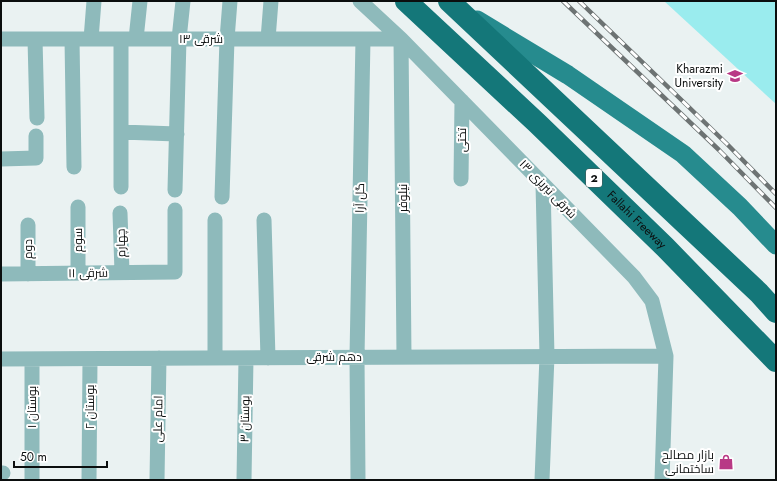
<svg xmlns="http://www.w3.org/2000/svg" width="777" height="481" font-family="Jost,Cairo,sans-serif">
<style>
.green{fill:#9aecee}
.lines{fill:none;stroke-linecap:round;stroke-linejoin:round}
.minor{stroke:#8ebabb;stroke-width:15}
.major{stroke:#268b8e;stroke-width:19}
.highway{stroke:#147779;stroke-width:22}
.rail-casing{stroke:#6d7373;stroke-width:4.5}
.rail{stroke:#fff;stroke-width:3;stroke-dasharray:9;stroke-linecap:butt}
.labels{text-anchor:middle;stroke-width:4;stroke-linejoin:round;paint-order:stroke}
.shield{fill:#fff;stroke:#545656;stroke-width:1}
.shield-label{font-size:11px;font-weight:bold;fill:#0b0e0e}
.street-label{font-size:12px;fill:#0b0e0e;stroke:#fff}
.poi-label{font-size:12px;fill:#0b0e0e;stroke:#fff;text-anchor:end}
</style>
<rect width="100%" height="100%" fill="#eaf2f2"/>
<path class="green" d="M664,1H776V104Z"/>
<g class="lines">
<path class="minor" d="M360,1L401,39L543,184L634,277L652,301L666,356L662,480
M1,39H401
M35,39L37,118
M72,39L74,167
M91,39L94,1
M136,39L140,1
M268,39L271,1
M401,39L404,357
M121,132L177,134
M1,159L36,158V136
M461,179L462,101
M121,187V39
M175,190L179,39L183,1
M222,197L227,39L230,1
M78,207V273
M120,213L122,272
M264,220L268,358
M1,274L175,272V210
M28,274V225
M215,358V220
M1,359L666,356
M1,473H3
M32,480V359
M89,480L90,359
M157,480L159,358
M244,480L246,358
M358,480L357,357L363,39
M542,480L547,356L543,184"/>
<path class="major" d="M477,20L568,75L683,154L740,207L776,245"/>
<g class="highway">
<path id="s1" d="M406,1L537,123L665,247L776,361"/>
<path d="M449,1L759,293L776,312"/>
</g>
<g class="rail-casing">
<path id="rail" d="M563,1L719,150L776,208
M579,1L727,144L776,194"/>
</g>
<use href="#rail" class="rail"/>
</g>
<defs>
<g id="university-bare" transform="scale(1.2)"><path d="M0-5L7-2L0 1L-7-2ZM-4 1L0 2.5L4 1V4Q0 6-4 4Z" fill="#b83985" stroke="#fff" stroke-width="2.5" paint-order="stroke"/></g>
<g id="shop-bare" transform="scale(1.2)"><path d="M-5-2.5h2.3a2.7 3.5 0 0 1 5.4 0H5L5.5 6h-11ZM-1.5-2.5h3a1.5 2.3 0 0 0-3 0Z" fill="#b83985" stroke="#fff" stroke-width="2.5" paint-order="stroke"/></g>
</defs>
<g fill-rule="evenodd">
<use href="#university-bare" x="735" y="76"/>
<use href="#shop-bare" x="726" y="462"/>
</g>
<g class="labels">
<rect class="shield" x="586" y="169" width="16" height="18" rx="3"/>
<g class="shield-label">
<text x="594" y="182">2</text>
</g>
<g class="street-label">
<text x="201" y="43">۱۳ شرقی</text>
<text transform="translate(462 140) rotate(-90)" y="4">تختی</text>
<text transform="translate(548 189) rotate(46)" y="4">۱۳ شرقی تبریزی</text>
<text transform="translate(360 198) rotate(-89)" y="4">گل آرا</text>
<text transform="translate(403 198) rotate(-90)" y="4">نیلوفر</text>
<text dy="4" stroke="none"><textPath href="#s1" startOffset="318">Fallahi Freeway</textPath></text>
<text transform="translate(78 240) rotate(-90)" y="4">سوم</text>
<text transform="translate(121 243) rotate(-91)" y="4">چهارم</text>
<text transform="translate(28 249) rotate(-90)" y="4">دوم</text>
<text transform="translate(88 273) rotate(-1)" y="4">۱۱ شرقی</text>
<text x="334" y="361">دهم شرقی</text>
<text transform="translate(32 407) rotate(-90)" y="4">بوستان ۱</text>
<text transform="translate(90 407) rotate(-90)" y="4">بوستان ۲</text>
<text transform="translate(158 419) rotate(-89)" y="4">امام علی</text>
<text transform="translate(245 419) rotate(-89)" y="4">بوستان ۳</text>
</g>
<g class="poi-label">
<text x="723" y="73">Kharazmi<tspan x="723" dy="14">University</tspan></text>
<text x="714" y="459">بازار مصالح<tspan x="714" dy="14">ساختمانی</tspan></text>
</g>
</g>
<rect width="777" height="481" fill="none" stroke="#0b0e0e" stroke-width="4"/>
<path d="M14 461v6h93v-6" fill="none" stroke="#0b0e0e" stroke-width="2"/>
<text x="20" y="461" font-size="12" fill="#0b0e0e" stroke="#ffffff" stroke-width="3" paint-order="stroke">50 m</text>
</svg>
